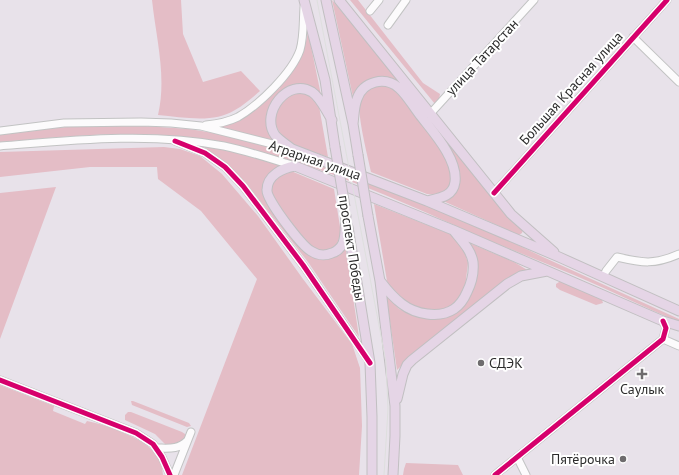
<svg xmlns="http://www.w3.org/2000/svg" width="679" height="475" font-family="'PT Sans',sans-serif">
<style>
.green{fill:#e4bdc6}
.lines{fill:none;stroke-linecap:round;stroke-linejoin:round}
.minor-casing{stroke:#c2c3c3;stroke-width:9}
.major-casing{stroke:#c1bfc1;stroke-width:11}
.minor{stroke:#fcfbfc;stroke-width:7}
.major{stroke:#e5d5e6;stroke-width:9}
.tram{stroke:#dedfde;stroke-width:1}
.major-bridge-casing{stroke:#c1bfc1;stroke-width:11;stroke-linecap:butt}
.major-bridge{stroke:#e5d5e6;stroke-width:9}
.cycleway-casing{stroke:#fff;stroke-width:8}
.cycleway{stroke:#d6006c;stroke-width:5}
.poi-dot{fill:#6e6c6e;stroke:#fff;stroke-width:1.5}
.labels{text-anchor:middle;stroke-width:4;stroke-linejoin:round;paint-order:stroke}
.street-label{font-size:14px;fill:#2c2c2c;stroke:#fff}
.poi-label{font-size:14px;fill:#2c2c2c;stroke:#fff;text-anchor:start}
</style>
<rect width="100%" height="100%" fill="#e8e2ea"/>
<path class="green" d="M152,0H181L183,34L203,82L241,71L260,91C252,98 244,105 235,110C213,124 183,117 158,115C167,77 156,38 152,0Z
M332,0L523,229L522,233L519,235L441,200L449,196L456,168L398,85L381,77L374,78L369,80L353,97Z
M350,0H358L423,83L440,94L439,100L435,104Z
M308,32L322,100L316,93L287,89L268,122L281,143L218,128L243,118L280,88L278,87L289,74L290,75C299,62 305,49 308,32Z
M377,83C383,85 393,87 397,91C404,97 409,105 415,112C427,128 466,170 447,190C441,196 435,195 427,194L371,172C368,157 354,105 361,94C364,90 372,86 377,83Z
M299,91L309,94L319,106L328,157C318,153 296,147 288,141C275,131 267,111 283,99C287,96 294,93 299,91Z
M130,125L189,129L226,135L286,151L376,185L491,232L543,257L679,319V322C644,307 609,290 574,275C543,262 512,250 481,237C392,197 291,151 193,138C129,129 64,137 0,142V134L66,127Z
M201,145L236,152L282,164L273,171L264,184L311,255C330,263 331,258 345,244L359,337L308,262L246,183L227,164Z
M164,147L180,149L200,156L222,174L258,216L303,279L352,344L360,368L362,426L359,475H182L257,279L201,211L158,179L157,167H90L0,177V152Z
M291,171L334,189L341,233L335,249C327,251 321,253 314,249C301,242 277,203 270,189L276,177Z
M56,187L0,339V193Z
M374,204L455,236L464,250L468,263L465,287L461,297L453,308L422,311L392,293L387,281Z
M465,241L514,262L529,271H520L506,279L422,346L397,370L386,294L399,309L420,317L455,312L475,278Z
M559,282H562L602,300L603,303L596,305L560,290L556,287V284Z
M0,385L54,406L53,411L85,424L87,421C97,423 107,426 117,430C138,439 162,448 163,475H0Z
M131,401H133L189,423L191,426L187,427L132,405Z
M128,412H131L182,432L185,434L186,438L176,446L166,445L155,434L125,420V415Z
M406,463L458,465L463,475H403L404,469Z"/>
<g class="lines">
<g class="minor-casing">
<path id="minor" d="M370,11L379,0
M388,25L406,0
M633,37L679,82
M430,114L534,0
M206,125C217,124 228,122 238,117C259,105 292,73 300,50C304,36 303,21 304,7
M0,131L64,123L141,122L171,123L201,126L288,148
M175,141L205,153L225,167L243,186L303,265L369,361
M0,146C74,140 151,132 224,146C248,151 271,159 295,166
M494,193L667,0
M603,277L606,271L617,257C643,263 654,265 679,254
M663,339L679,346
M0,380L136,433L153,444L162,457L170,475
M156,448C168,448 178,450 187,441
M517,457L526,475
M174,475L191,432
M495,475L663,339L666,328L663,321"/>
</g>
<g class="major-casing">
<path id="major" d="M304,0L325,80L335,147
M326,0L353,124L358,155
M339,0L511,214L554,252
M332,120C326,111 321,98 312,92C288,77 260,113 275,135C279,140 287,145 292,149L427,201L559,257L679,311
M353,124C354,116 354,107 357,99C363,81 385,76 399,88C407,95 413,106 420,115C433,132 458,159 455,182C453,197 439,198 427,201
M346,216C345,224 346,235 343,243C341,248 336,252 332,253C325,256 317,255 311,251C302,246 266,200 267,190C267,175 283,168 295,166L453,230L663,321L679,326
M368,216L380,281L395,406V436L393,475
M348,227L370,363L372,417V475
M381,282C387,290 394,298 402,304C415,314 439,319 454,309C460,305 464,299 467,292C471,284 474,272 473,262C471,250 462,241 454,231
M397,399L403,374L407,365L412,360L507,284L521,276L547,271"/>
</g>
<use href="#minor" class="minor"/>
<use href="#major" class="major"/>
<path class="tram" d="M317,0L386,362L388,409L384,475"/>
<g class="major-bridge-casing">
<path id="major-bridge" d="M335,147L345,207
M358,155L368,216"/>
</g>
<use href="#major-bridge" class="major-bridge"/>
<g class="cycleway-casing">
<path id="cycleway" d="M175,141L205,153L225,167L243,186L303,265L370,363
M494,193L667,0
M0,380L136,433L153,444L162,457L170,475
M495,475L663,339L666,328L663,321"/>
</g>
<use href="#cycleway" class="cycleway"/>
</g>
<g class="poi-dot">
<circle cx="481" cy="363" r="4"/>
<path d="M640 368h4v4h4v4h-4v4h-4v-4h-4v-4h4z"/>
<circle cx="623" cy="459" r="4"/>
</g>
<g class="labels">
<g class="street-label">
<text transform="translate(482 57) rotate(-47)" y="5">улица Татарстан</text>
<text transform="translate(571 88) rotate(-48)" y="5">Большая Красная улица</text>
<text transform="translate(315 160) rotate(19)" y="5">Аграрная улица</text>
<text transform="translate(352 248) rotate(81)" y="5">проспект Победы</text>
</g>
<g class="poi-label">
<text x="489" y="368">СДЭК</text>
<text x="642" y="394" text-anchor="middle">Саулык</text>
<text x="615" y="464" text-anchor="end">Пятёрочка</text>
</g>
</g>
</svg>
